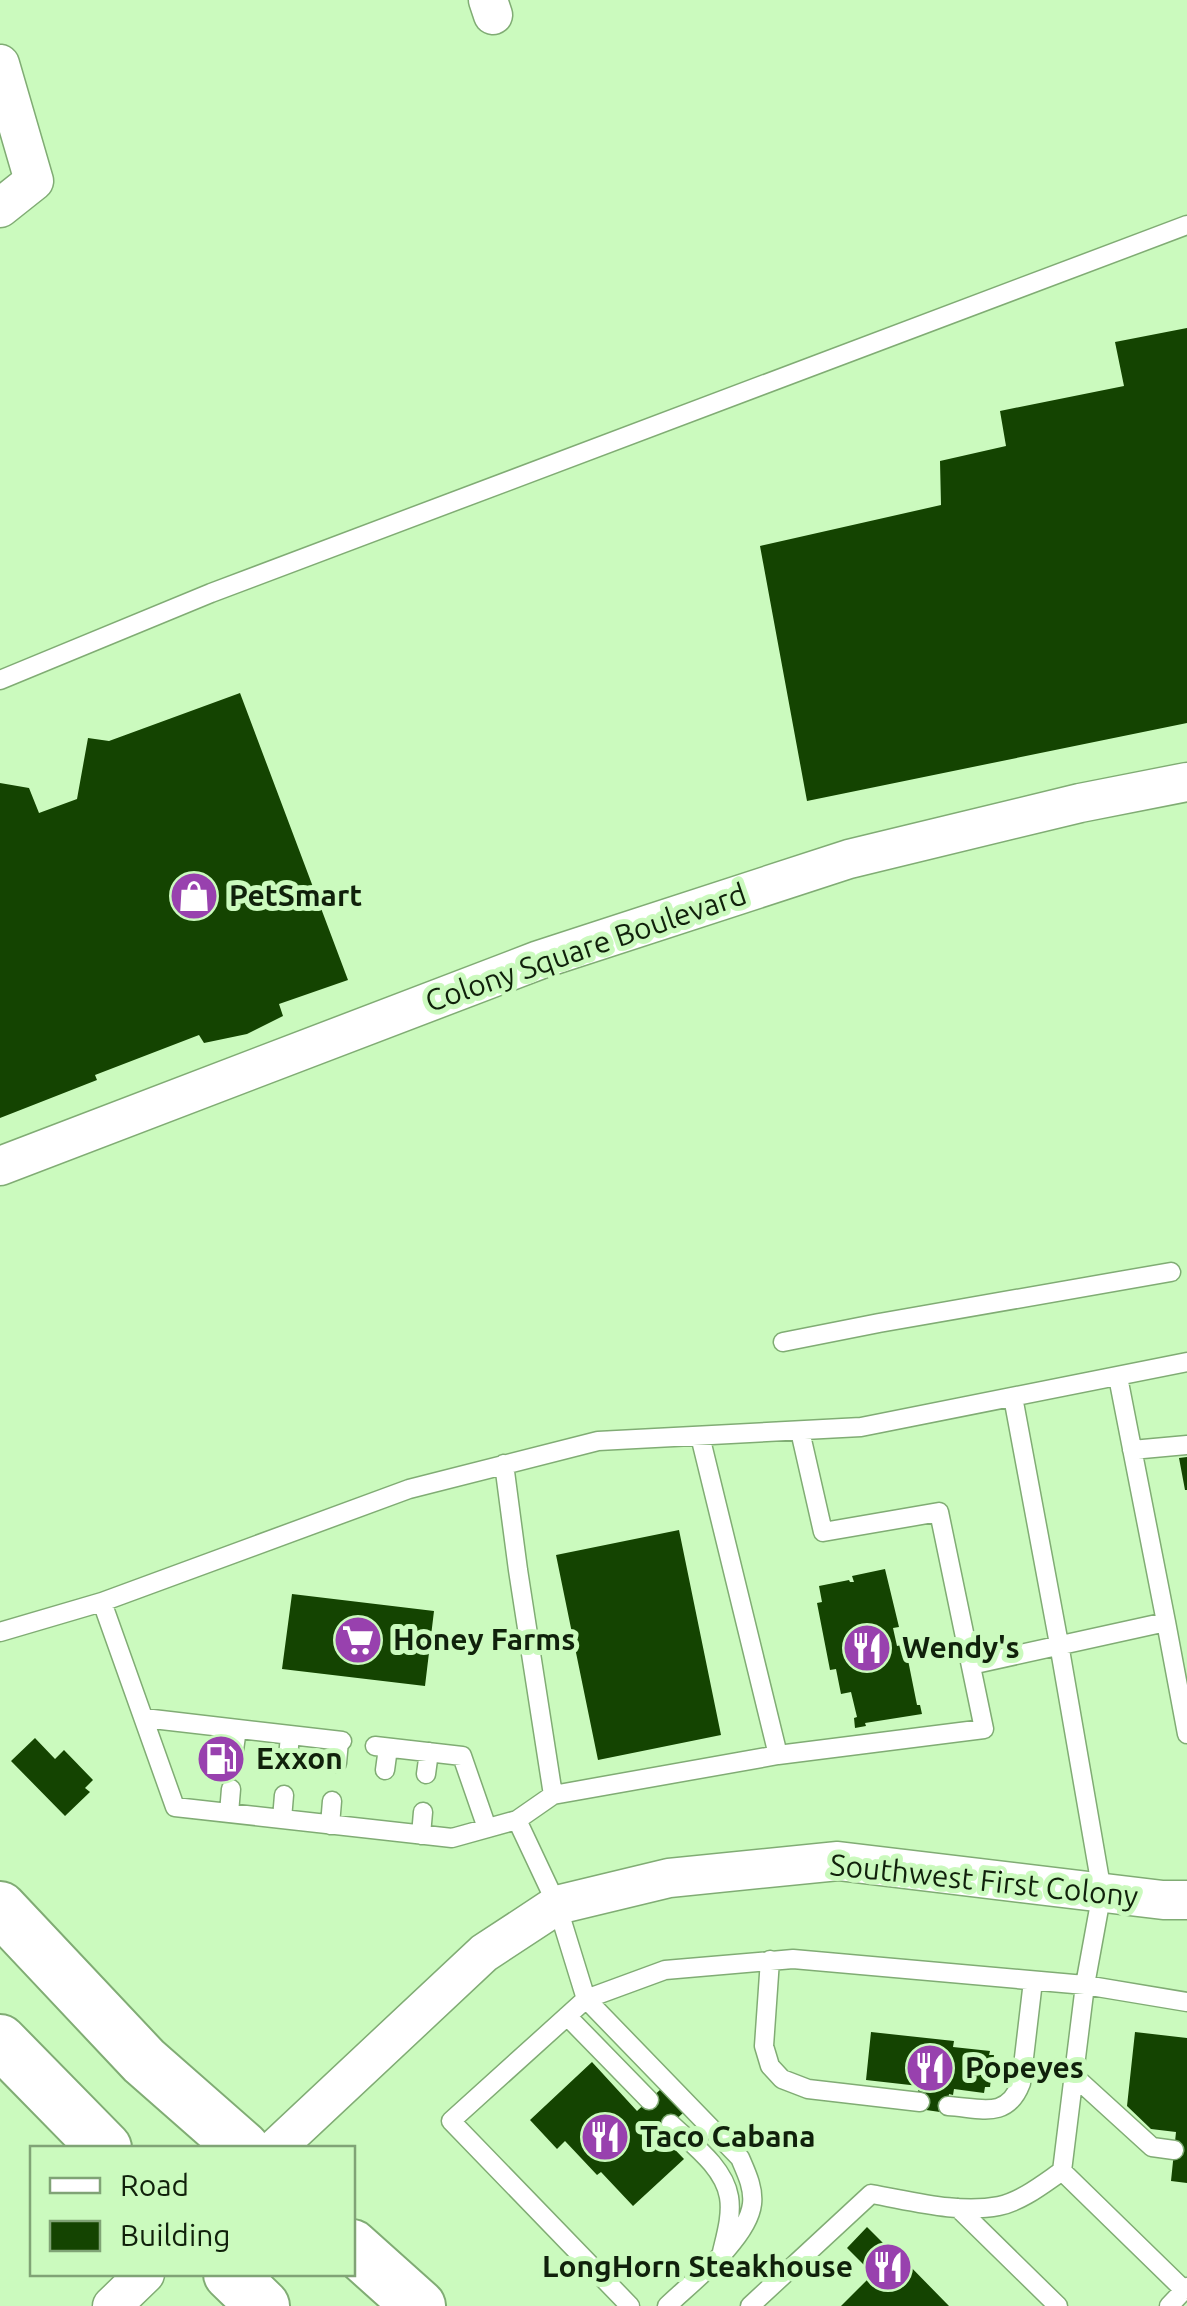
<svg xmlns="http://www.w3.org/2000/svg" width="1187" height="2306" font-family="Ubuntu,sans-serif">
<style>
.building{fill:#144401}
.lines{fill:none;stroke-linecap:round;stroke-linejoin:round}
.lane-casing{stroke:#80ac74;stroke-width:21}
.street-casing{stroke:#80ac74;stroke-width:41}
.secondary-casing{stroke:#80ac74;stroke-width:56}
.lane{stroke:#fff;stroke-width:18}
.street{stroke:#fff;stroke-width:38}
.secondary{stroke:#fff;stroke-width:52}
.labels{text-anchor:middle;stroke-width:10;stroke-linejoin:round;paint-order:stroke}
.poi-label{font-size:30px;font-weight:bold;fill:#10210b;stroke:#cbfabe;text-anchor:start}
.street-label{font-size:30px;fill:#10210b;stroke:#cbfabe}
</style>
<rect width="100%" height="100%" fill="#cbfabe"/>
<path class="building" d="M1187,328V723L807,801L760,546L941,505L940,461L1006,446L1000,411L1124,386L1115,342Z
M240,693L348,980L279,1004L283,1016L247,1034L204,1043L199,1035L95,1075L97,1080L0,1118V783L29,788L39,813L77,799L88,738L109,741Z
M1187,1457V1490H1185L1179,1458Z
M679,1530L721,1735L598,1760L556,1555Z
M885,1569L899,1627L893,1628L897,1646L907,1644L909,1649L906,1650L917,1705H920L922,1714L865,1723L866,1726L855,1728L854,1718L857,1717L851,1692L841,1694L836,1669L830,1670L817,1603L822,1602L819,1586L849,1580L850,1582H854L852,1576Z
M292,1594L434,1611L425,1686L282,1669Z
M35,1738L55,1759L64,1750L93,1780L85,1788L90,1792L65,1816L11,1761Z
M871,2032L954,2041L953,2047L990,2051L989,2055H994L990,2087H985L984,2093L954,2089L953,2095L949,2094L947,2113L919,2109L921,2093L918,2092L919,2086L866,2080Z
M1135,2032L1187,2038V2183L1171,2181L1176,2132L1151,2129L1127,2106Z
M592,2062L637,2111L661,2089L683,2113L660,2134L684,2159L633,2206L601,2172L597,2175L565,2141L557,2149L530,2120Z
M867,2227L900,2260L903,2259L949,2306H841L873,2274L847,2248Z"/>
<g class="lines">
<g class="lane-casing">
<path id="lane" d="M0,680L211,593L1187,225
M783,1342L879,1323L1171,1272
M1132,1450L1187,1445
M504,1464L518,1570L553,1795
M102,1602L409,1489L598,1441L861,1427L1187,1362
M1166,1622L1187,1734
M0,1632L102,1602L175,1807L452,1838L517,1820L557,1905L586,1999L740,2158C746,2172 754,2188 752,2204C748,2239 692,2282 667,2306
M971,1665L1166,1622L1118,1377
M144,1718L342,1741
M375,1746L462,1756L487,1828
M234,1750L237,1729
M778,1755L984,1729L939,1512L823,1532L800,1431
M288,1757L290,1736
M337,1763L339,1741
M385,1770L388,1748
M426,1774L429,1752
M229,1813L231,1789
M282,1819L284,1795
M517,1820L553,1795L778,1755L700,1436
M330,1825L332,1801
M421,1835L423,1812
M770,1960L764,2046L770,2066L782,2079L808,2089L920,2102
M567,2016L649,2100
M1074,2076L1152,2147L1174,2150
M948,2106C981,2108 1007,2120 1021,2083L1033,1981
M671,2124C692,2144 724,2167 729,2197C732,2215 726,2235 722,2252
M1062,2171L1184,2290
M958,2208L1058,2306
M630,2306L451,2121L586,1999L665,1970L793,1959L1085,1985L1187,2002
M750,2306L871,2194C912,2201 958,2214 999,2206C1022,2201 1043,2184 1062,2171L1085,1985L1102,1892L1059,1644L1013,1397
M1169,2306L1187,2287"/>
</g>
<g class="street-casing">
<path id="street" d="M488,0L493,15
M0,64L34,181
M0,208L34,181
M0,1166L539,960L849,859L1080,803L1187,782
M276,2148L484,1953L557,1905L669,1878L838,1861L1163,1900H1187
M112,2306L145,2274"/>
</g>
<g class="secondary-casing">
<path id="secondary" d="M0,1908L144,2061L243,2148
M0,2041L105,2148
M352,2246L419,2306
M230,2274L263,2306"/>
</g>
<use href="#lane" class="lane"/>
<use href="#street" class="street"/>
<use href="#secondary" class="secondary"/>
</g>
<defs>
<g id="shop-disc" transform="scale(2.5)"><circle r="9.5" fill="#9841ae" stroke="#cbfabe"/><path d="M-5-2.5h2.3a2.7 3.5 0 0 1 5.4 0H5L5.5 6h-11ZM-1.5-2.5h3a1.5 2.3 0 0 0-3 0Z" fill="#fff"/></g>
<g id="supermarket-disc" transform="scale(2.5)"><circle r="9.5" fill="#9841ae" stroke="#cbfabe"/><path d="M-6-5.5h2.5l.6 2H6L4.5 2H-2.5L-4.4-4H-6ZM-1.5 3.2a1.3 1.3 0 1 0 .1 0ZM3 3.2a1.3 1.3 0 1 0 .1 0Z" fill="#fff"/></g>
<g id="restaurant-disc" transform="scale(2.5)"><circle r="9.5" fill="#9841ae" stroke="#cbfabe"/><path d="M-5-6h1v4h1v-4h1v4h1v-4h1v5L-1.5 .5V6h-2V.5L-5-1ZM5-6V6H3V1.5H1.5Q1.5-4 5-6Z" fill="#fff"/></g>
<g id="fuel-disc" transform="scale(2.5)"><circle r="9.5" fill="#9841ae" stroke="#cbfabe"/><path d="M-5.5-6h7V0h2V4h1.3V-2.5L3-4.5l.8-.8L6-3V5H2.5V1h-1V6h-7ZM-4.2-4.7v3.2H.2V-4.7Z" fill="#fff"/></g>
</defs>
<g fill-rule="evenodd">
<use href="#shop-disc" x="194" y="896"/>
<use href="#supermarket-disc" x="358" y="1640"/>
<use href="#restaurant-disc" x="867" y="1648"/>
<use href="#fuel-disc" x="221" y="1759"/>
<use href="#restaurant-disc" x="930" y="2068"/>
<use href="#restaurant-disc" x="605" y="2137"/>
<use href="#restaurant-disc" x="888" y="2267"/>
</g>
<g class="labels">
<g class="poi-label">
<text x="229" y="906">PetSmart</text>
<text x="393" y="1650">Honey Farms</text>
<text x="902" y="1658">Wendy's</text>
<text x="256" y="1769">Exxon</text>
<text x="965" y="2078">Popeyes</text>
<text x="640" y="2147">Taco Cabana</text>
<text x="853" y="2277" text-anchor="end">LongHorn Steakhouse</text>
</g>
<g class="street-label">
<text transform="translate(586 948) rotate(-19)" y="10">Colony Square Boulevard</text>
<text transform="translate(984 1881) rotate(6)" y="10">Southwest First Colony</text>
</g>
</g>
<rect x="30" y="2146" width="325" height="130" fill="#cbfabe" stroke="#80a376" stroke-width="2.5"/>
<rect x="50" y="2178" width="50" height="15" fill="#ffffff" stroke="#80a376" stroke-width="2.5"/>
<text x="120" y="2196" font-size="30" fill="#10210b">Road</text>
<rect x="50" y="2221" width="50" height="30" fill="#144401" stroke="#80a376" stroke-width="2.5"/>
<text x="120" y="2246" font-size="30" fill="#10210b">Building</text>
</svg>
